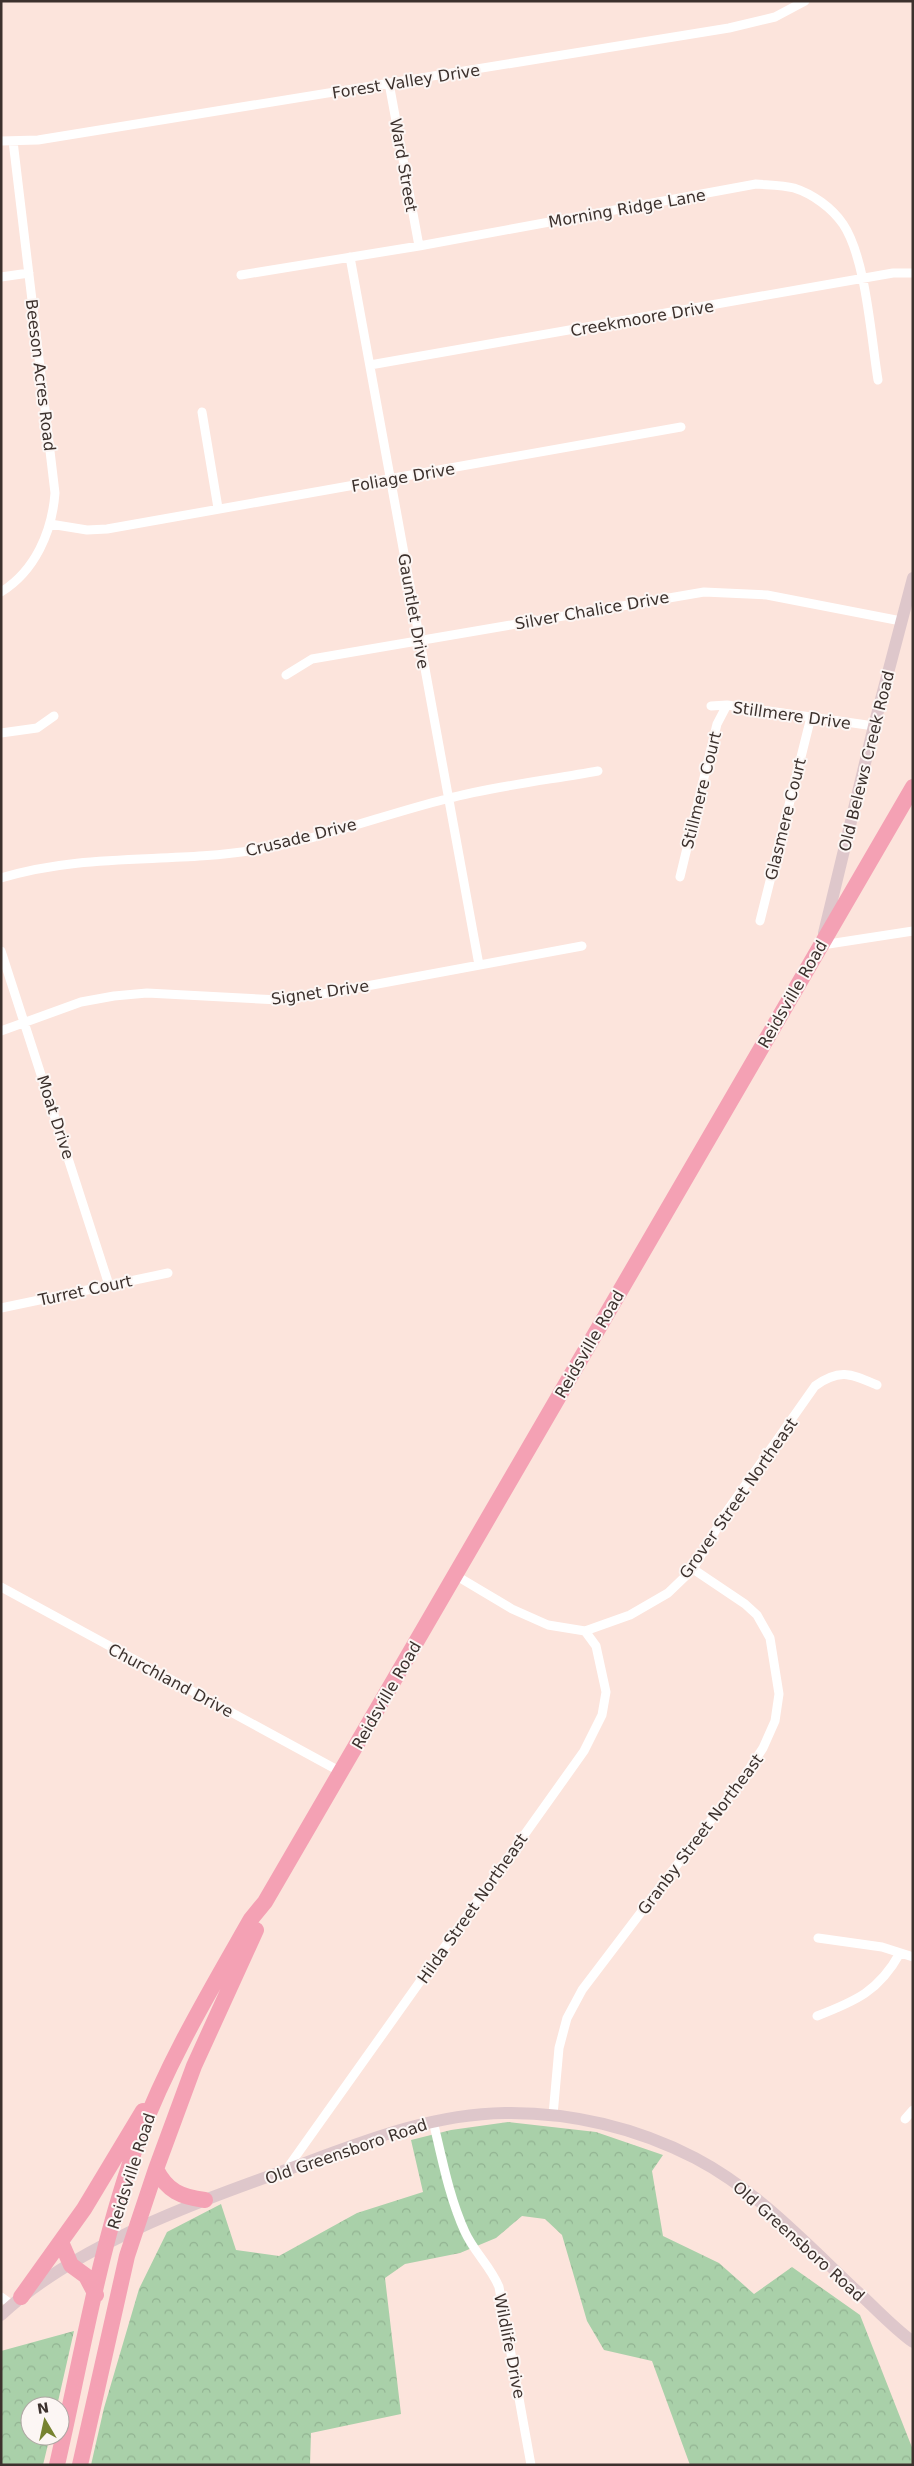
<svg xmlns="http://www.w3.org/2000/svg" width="914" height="2466" font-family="'DejaVu Sans',sans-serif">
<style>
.forest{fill:url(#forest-crowns)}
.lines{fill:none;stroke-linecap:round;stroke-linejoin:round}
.street{stroke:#fff;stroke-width:9}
.secondary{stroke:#dec7cb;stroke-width:12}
.highway{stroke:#f4a1b4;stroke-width:16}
.labels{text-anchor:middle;stroke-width:4;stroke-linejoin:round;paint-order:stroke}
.street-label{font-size:16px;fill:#3c312d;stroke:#fcf6f4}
</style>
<defs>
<pattern id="forest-crowns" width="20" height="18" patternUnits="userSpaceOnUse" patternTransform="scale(1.25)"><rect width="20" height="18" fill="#a9d0a9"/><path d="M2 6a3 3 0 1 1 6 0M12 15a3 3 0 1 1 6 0" fill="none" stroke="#92b392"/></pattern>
</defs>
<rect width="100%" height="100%" fill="#fce4dc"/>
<path class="forest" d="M508,2122L596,2132L663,2155L652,2171L663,2236L719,2263L754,2294L792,2267L860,2315L913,2450V2465H690L652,2361L604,2350L587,2321L562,2235L545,2219L522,2216L496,2238L460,2253L405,2264L385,2278L401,2414L311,2433L310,2465H91L104,2408L139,2289L167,2232L221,2204L236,2250L279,2256L357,2213L423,2192L411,2140L451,2130Z
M74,2331L57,2406H30V2436H50L43,2465H1V2351Z"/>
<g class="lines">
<path class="street" d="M389,83L419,246
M1,141L38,140L729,28L775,17L805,1
M350,257L479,965
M241,275L419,246L756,184C768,185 783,185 794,188C813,194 832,208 843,224C866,258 871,338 878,380
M1,277L29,273
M370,365L893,273H913
M202,412L218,508
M50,524L87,530L107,529L681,427
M1,592C35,571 52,532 55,493L13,141
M286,675L312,659L704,592L767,595L901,621
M711,706L727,705L874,726
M1,733L37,728L54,716
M680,877L717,724L727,705
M1,878C87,852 169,864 256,850C320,839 383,815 446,799C495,786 548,780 598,771
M760,921L811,717
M822,945L913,931
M1,951L109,1285
M1,1031L81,1002L114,996L147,993L280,1000L329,993L582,946
M1,1308L168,1273
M455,1575L512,1609L548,1625L585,1631L630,1615L668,1593L693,1569L727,1511L815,1386C840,1368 851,1374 877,1385
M1,1587L341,1772
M818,1938L882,1947L913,1957
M817,2016C856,2001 879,1991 900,1953
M553,2115L559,2048L567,2018L582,1990L746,1774L763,1748L775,1721L779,1694L770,1638L757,1615L745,1604L693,1569
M905,2119L913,2110
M433,2121C442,2158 449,2197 465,2232C474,2252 491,2267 499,2287L531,2465
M286,2170L584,1751L602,1715L606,1692L596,1646L585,1631
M1,2297L12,2305"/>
<path class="secondary" d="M824,933L874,726L913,578
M1,2315C74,2246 192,2204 286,2170C357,2144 428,2114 505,2113C571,2112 637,2128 695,2158C760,2192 810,2248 863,2297C879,2312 895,2329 913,2342"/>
<path class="highway" d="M156,2169C167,2191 181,2197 205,2200
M61,2242L71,2265L86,2276L96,2295
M21,2297L84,2209L143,2111
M57,2465C82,2356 100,2243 139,2138C168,2061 210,1991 251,1919L265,1902L913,787
M80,2465L127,2256L156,2169L194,2066L256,1930"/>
</g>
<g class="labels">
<g class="street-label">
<text transform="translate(406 81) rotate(-9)" y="6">Forest Valley Drive</text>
<text transform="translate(404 165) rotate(80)" y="6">Ward Street</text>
<text transform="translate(627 208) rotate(-10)" y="6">Morning Ridge Lane</text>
<text transform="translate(642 318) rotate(-10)" y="6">Creekmoore Drive</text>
<text transform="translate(41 375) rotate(83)" y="6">Beeson Acres Road</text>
<text transform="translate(403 477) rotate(-10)" y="6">Foliage Drive</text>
<text transform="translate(592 610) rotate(-10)" y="6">Silver Chalice Drive</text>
<text transform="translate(414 611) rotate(80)" y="6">Gauntlet Drive</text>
<text transform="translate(792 715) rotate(8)" y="6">Stillmere Drive</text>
<text transform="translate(866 761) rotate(-76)" y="6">Old Belews Creek Road</text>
<text transform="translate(701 790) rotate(-76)" y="6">Stillmere Court</text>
<text transform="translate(785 819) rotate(-76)" y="6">Glasmere Court</text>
<text transform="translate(301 837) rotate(-14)" y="6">Crusade Drive</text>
<text transform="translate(320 992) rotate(-8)" y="6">Signet Drive</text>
<text transform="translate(792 994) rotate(-60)" y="6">Reidsville Road</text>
<text transform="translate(56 1117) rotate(72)" y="6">Moat Drive</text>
<text transform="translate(85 1290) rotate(-12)" y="6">Turret Court</text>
<text transform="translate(589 1344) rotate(-60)" y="6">Reidsville Road</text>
<text transform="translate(738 1498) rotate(-55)" y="6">Grover Street Northeast</text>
<text transform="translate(171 1680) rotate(28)" y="6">Churchland Drive</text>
<text transform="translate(386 1695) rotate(-60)" y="6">Reidsville Road</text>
<text transform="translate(700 1834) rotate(-53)" y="6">Granby Street Northeast</text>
<text transform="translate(472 1908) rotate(-55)" y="6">Hilda Street Northeast</text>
<text transform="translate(346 2151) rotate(-19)" y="6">Old Greensboro Road</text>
<text transform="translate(131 2171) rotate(-72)" y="6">Reidsville Road</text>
<text transform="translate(799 2241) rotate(42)" y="6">Old Greensboro Road</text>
<text transform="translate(510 2346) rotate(79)" y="6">Wildlife Drive</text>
</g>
</g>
<rect width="914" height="2466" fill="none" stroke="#3c312d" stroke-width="5"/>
<g transform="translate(45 2421) rotate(351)"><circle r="24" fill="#fcf6f4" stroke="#afa7a4"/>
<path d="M0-4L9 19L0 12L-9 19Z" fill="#778330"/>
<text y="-8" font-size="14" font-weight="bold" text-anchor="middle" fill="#3c312d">N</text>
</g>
</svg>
